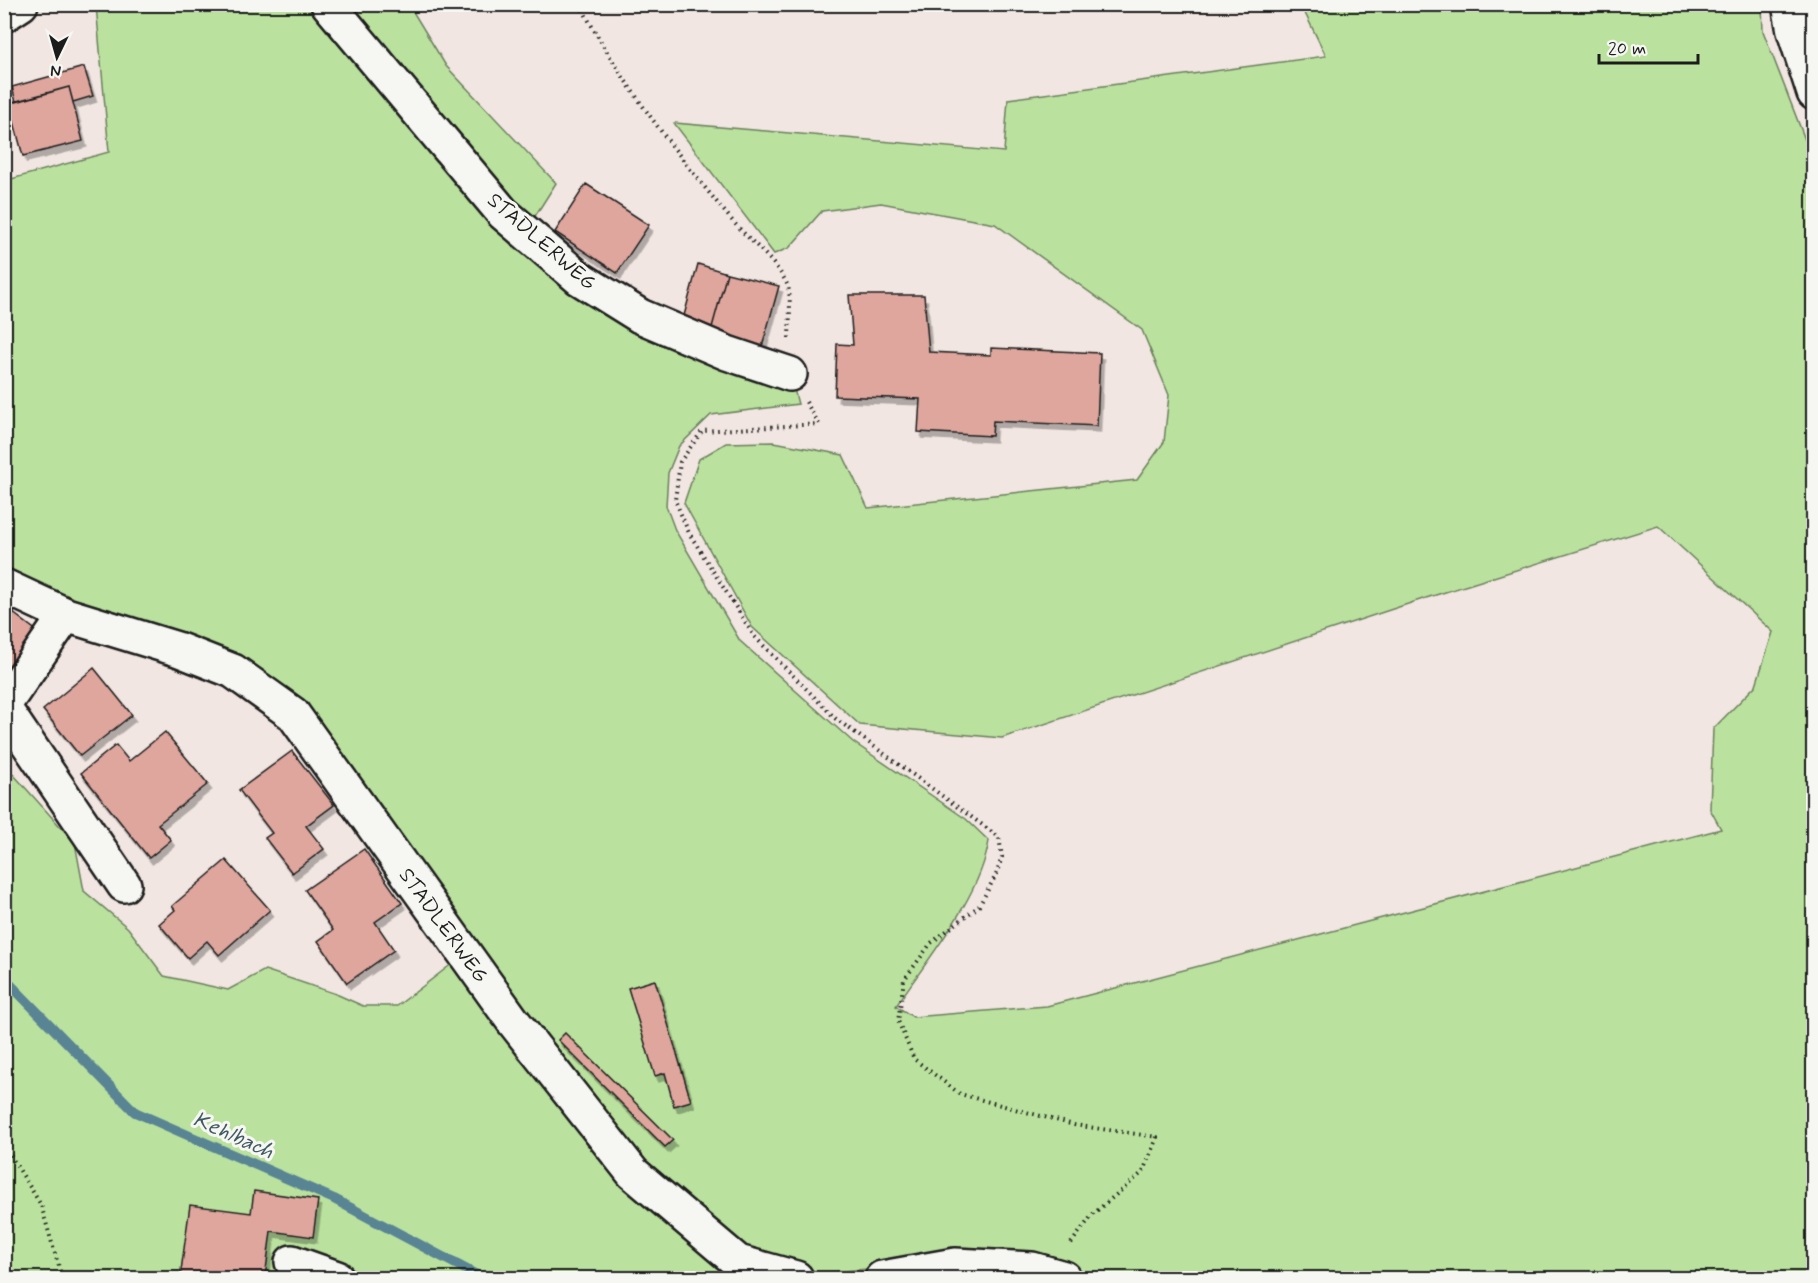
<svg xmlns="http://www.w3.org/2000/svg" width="1818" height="1283" font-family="Mynerve,sans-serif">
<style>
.green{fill:#bae29e;stroke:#6b7f5d;stroke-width:1.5}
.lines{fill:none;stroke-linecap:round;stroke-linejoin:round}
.stream{stroke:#598493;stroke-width:10}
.building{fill:#dfa69d;stroke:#1c1c1c;stroke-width:1.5;filter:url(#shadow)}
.minor-casing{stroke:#1c1c1c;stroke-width:38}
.path{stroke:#1c1c1c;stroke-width:4;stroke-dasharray:1.5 4.5;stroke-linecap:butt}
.minor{stroke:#f6f6f2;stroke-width:33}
.labels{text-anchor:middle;stroke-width:6;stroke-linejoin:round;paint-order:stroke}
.street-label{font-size:21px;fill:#1c1c1c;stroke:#f6f6f2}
.water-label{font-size:22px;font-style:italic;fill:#405962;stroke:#f6f6f2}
</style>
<defs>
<filter id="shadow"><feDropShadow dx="3.5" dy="6" stdDeviation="0" flood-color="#0004"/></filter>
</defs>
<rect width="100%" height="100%" fill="#f1e6e1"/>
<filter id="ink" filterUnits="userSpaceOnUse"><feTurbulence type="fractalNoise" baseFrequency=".0167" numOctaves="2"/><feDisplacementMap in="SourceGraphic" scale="12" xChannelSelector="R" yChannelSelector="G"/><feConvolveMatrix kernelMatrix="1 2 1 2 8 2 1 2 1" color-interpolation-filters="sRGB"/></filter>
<g filter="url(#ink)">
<path class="green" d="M96,5H309L352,47L514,248L628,325L790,374L798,404L711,415L679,446L668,473L666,506L675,530L740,641L853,742L966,819L989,841C980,898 928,958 896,1006L913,1017L1047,1006L1721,829L1710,809L1713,729L1756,685L1773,632L1658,526L1426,598L1002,738L860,725L752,627L684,503L699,459L726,443L774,442L843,455L868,508L1137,480L1164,442L1169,395L1142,330L995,224L881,203L822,211L789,248L774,254L674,123L1004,152L1008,99L1326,56L1301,5H1762L1763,31L1814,163L1813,1278H1087L1066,1264L904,1266L819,1273L739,1247L663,1181L562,1066L457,928L286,688L225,653L90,609L5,570L4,181L109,152Z
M334,5H409L446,66L556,183L530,224Z
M4,764L75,843L84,891L128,928L164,976L228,990L265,970L336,994L363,1006H397L457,960L519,1059L743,1278H5Z"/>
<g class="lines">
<path class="stream" d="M4,978L135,1112L334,1199L482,1278"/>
</g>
<path class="building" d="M84,67L93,96L73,102L69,87L16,102L12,87Z
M69,87L83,141L23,156L9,103Z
M586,184L649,225L617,273L555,232Z
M698,264L727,273L711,331L682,323Z
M727,273L779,286L760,354L711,331Z
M849,295H924L929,352L991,355V348L1100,353L1097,426L993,421L992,436L918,432L920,399L835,396L837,344L853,345Z
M4,606L38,632L4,675Z
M94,668L132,715L80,756L43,710Z
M165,732L208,784L158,824L171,840L149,858L81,773L116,745L129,761Z
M292,751L334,805L306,826L324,849L292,873L265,838L272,833L239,790Z
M364,849L402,903L375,922L394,950L347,983L318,941L333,930L305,890Z
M226,860L270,910L219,955L207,941L188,958L159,924L175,910L172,906Z
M655,980L691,1101L674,1106L665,1073L655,1076L628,988Z
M565,1033L673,1140L665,1147L558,1040Z
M254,1191L318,1200L313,1237L271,1231L265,1278H180L190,1205L251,1213Z"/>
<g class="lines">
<g class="minor-casing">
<path id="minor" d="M328,4L503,213L579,278L640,316L727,353L790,374
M1789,4L1794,31L1814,93
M4,15L21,4
M4,586L66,615L177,649L233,671L293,714L513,1021L633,1173L738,1262L796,1278
M4,705L66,615
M4,708L124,885
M292,1262L337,1278
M882,1278L955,1265L1032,1269L1064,1278"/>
</g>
<path class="path" d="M580,4C620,81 675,152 730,218C748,240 775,259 787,284C792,294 789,326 789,339
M806,402L819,424L702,431L680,462L675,500L689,533L754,636L836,719L999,837L1002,857L996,875L979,906L931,943L904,980L898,1021L914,1059L960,1094L1074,1125L1157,1137L1143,1172L1093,1214L1069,1246
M4,1145L41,1205L62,1278"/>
<use href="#minor" class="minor"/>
</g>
</g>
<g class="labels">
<g class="street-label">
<text transform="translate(542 241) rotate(41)" y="7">STADLERWEG</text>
<text transform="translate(444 925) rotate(54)" y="7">STADLERWEG</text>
</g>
<g class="water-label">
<text transform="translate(234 1134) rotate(24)" y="8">Kehlbach</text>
</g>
</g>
<rect width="1818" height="1283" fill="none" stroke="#f6f6f2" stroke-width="24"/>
<rect x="12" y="12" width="1794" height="1259" fill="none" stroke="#1c1c1c" stroke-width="2" filter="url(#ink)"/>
<g transform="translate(57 57) rotate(185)" stroke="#f6f6f2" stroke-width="4.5" paint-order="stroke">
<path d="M0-4.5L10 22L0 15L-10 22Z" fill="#1c1c1c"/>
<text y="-9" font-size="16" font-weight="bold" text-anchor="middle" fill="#1c1c1c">N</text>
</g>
<path d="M1599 54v9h99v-9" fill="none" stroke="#1c1c1c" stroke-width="3"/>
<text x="1608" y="54" font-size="18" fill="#1c1c1c" stroke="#f6f6f2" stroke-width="4.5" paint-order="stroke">20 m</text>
</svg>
